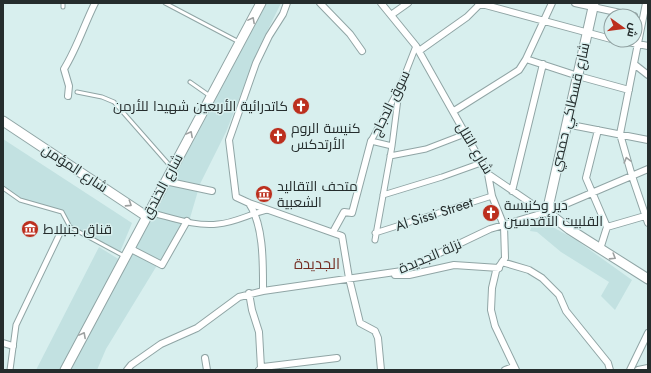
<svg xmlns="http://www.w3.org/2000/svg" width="651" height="373" font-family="Jost,Cairo,sans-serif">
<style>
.built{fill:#c2e1e1}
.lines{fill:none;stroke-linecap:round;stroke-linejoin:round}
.service-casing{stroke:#90a5a5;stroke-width:5}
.pedestrian-casing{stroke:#90a5a5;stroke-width:7}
.minor-casing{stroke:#90a5a5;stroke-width:8}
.secondary-casing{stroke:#90a5a5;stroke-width:11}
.service{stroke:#fff;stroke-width:3}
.pedestrian{stroke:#fff;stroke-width:5}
.minor{stroke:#fff;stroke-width:6}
.secondary{stroke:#fff;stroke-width:9}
.oneway{stroke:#9da0a0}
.labels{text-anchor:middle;stroke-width:3;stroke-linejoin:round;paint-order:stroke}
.street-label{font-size:14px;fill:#252d2d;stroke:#d8efee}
.poi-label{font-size:14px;fill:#252d2d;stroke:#d8efee;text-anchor:start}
.neighbourhood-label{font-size:15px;fill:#753025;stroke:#d8efee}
</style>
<rect width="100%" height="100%" fill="#d8efee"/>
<path class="built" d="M266,3H281L258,50L226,132L200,184L190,218L181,226L106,349L97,370H70L208,114Z
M3,139L132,223L120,252L71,227L63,212L23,201L3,188Z
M535,217L576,240L632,280L615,310L601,296L609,282L561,252L537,232L530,231Z
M99,247L120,260L63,370H36Z"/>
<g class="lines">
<g class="service-casing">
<path id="service" d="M165,3L239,42
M63,7V3
M190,82L210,96
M77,92L102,97L114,102L172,168
M3,188L20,200L62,212L70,227L124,256"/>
</g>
<g class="pedestrian-casing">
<path id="pedestrian" d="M392,146L399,91
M390,156L426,149L465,134
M383,195L442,177L481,163
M148,212C170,217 195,227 218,224C235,223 251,213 268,210
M375,233L492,196
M375,240L392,146L371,141L400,87L416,46
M10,370L16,325L62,229"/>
</g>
<g class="minor-casing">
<path id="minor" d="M287,3L283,14L269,36L256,63L229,140L236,197L249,203L342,236L349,278L360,323L375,331L378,338L381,370
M320,3L350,34L362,51
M381,3L416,46L488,174L535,206L547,212
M478,3L611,39
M552,3L526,59L578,76L629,90
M575,3L634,16
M646,3L620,134L632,176L648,223
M391,15L408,3
M618,40L648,46
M419,51L467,17L481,3
M634,64L648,75
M68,96L69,86L64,69C77,48 84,25 95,3
M454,111L519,70L526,59
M566,124L648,140
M598,130L586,178L607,227
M488,174L492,196L504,226L505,258L496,271L492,288L491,310L495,326L516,370
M165,181L212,191
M512,191L543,64
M249,203C264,226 263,264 263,291
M333,232L344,212L352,213L371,141
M129,248L162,265L187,221
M600,249L607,227L645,216
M502,262L529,270L542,278L559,295L566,311L608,363L610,370
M395,275H409L454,265L499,268
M249,293L252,310L259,332L261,368
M3,343L13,346
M205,358L207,370
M127,370L131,365L161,344L197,328L239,297L263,291L402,271L490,229L547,212L648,169
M259,370L263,367L337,358
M505,370L513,367
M630,370L648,333
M638,370L648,368"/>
</g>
<g class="secondary-casing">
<path id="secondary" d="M594,3L547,212L569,229L648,279
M3,121L146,216
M65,370L261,3"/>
</g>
<use href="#service" class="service"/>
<use href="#pedestrian" class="pedestrian"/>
<use href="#minor" class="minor"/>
<use href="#secondary" class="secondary"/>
</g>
<defs><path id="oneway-chevron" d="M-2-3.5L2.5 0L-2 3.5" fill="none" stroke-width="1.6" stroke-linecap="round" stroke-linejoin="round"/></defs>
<g class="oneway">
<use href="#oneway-chevron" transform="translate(252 20) rotate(-62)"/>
<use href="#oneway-chevron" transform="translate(190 134) rotate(-62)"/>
<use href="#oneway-chevron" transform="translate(627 160) rotate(-105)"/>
<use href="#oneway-chevron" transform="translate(129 204) rotate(33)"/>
<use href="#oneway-chevron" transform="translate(613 257) rotate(32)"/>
<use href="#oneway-chevron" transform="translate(83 335) rotate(-62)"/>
</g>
<defs>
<g id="church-disc" transform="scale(0.9)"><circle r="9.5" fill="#bc2f1e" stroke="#d8efee"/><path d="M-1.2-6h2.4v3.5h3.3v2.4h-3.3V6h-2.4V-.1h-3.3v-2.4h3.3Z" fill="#fff"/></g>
<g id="museum-disc" transform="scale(0.9)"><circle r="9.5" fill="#bc2f1e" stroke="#d8efee"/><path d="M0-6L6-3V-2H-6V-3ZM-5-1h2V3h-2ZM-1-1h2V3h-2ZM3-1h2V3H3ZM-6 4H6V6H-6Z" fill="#fff"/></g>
</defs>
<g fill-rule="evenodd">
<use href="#church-disc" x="301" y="106"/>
<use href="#church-disc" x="278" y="136"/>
<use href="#museum-disc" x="264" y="194"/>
<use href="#church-disc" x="491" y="213"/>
<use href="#museum-disc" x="30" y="229"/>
</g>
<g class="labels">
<g class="street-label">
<text transform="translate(390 103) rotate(-64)" y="5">سوق الدجاج</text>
<text transform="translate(570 107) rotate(-77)" y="5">شارع قسطاكي حمصي</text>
<text transform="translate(475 148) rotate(59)" y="5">شارع التلل</text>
<text transform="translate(75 168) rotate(33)" y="5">شارع المؤمن</text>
<text transform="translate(162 186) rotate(-62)" y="5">شارع الخندق</text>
<text transform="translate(434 214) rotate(-18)" y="5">Al Sissi Street</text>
<text transform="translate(430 256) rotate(-23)" y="5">نزلة الجديدة</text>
</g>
<g class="poi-label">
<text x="288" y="111" text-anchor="end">كاتدرائية الأربعين شهيدا للأرمن</text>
<text x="291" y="133">كنيسة الروم<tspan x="291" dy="16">الأرتدكس</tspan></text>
<text x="277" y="191">متحف التقاليد<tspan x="277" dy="16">الشعبية</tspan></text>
<text x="504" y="210">دير وكنيسة<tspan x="504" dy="16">القلبيت الأقدسين</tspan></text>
<text x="43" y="234">قناق جنبلاط</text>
</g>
<g class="neighbourhood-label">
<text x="317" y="269">الجديدة</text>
</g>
</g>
<rect width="651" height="373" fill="none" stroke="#252d2d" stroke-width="8"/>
<g transform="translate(623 28) rotate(104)"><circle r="19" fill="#d8efee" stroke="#90a1a1"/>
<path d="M0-3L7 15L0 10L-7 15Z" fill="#bc2f1e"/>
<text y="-6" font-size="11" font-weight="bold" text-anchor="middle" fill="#252d2d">ش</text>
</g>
</svg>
